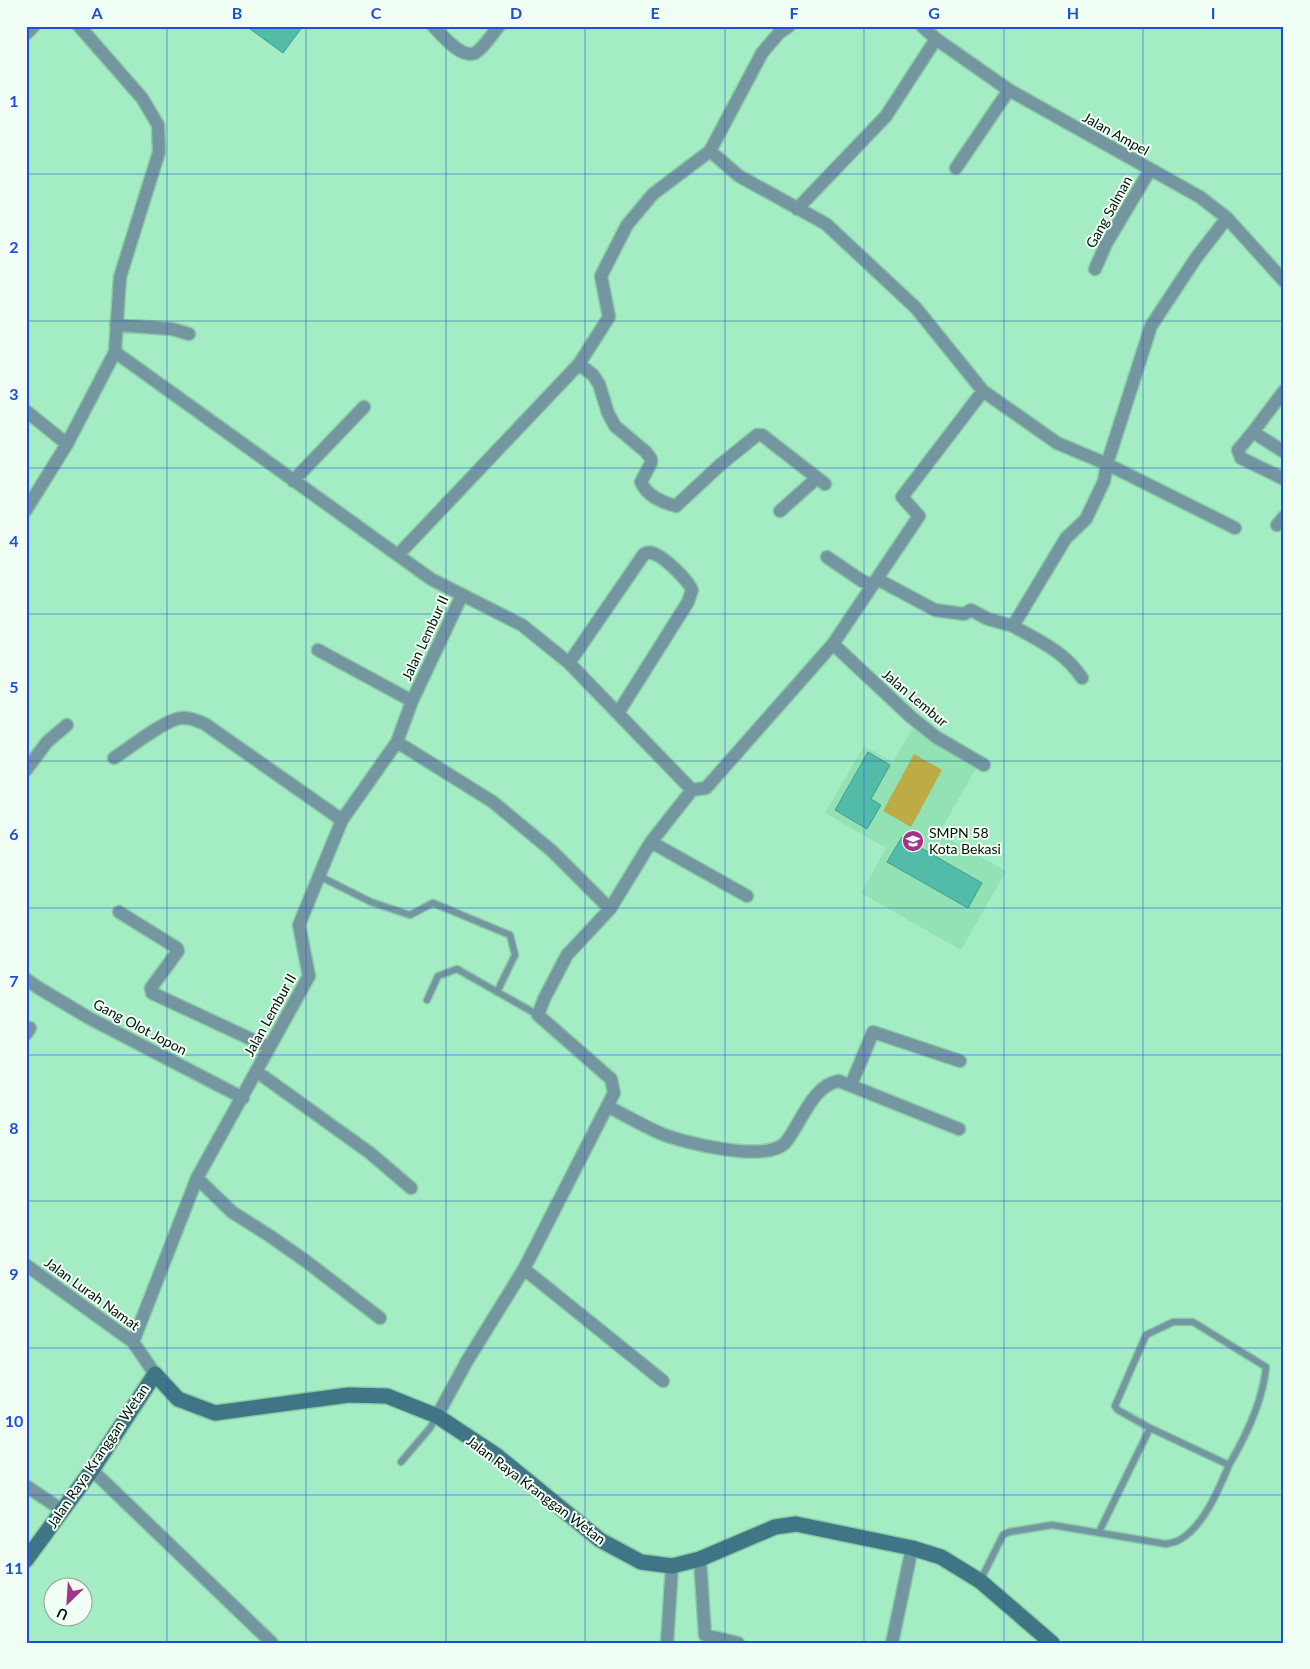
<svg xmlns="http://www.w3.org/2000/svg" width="1310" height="1669" font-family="Lato,sans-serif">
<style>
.built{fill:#92e2b5}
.green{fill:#bdab44}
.building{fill:#53bca8;stroke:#409d8c}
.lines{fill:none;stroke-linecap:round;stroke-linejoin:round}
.lane-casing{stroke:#8acaa6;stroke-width:9}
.street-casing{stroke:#8acaa6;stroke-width:15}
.secondary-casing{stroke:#8acaa6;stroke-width:18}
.lane{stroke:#7496a1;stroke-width:6}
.street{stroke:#7496a1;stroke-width:12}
.secondary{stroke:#3f7585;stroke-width:15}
.grid{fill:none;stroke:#1d4ed8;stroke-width:1;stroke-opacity:0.55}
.labels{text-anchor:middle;stroke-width:4;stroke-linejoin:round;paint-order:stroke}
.street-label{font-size:14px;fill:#001006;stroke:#f1fef6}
.poi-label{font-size:14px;fill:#001006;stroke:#f1fef6;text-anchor:start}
.neatline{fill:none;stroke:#1d4ed8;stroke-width:2}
.grid-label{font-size:16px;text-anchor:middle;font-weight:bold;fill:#1d4ed8}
</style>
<rect width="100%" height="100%" fill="#a4edc4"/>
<path class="built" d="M913,728L978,765L939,833L1006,871L961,950L861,893L886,848L825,813L864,746L893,762Z"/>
<path class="green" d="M914,754L942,770L911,827L883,811Z"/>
<path class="building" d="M246,26H303L283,53Z
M868,752L890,765L871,799L881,805L867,829L835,810Z
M902,837L982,883L968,908L887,862Z"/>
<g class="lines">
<g class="lane-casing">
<path id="lane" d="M319,876L371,902L410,915L433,903L510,935L515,955L497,992
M427,1000L438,976L457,969L538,1015
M401,1462L430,1428L437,1416
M1099,1532L1150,1428
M980,1581L1003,1535L1009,1532L1052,1525L1166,1544C1171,1543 1177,1542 1181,1539C1204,1525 1219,1489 1229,1465L1150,1428L1118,1410L1115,1406L1146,1335L1173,1322H1193L1266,1367C1263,1401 1246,1436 1229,1465"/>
</g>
<g class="street-casing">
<path id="street" d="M79,26L142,98L158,125L159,152L120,277L115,352L431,579L522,625L569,663L692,790
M433,26C442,35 461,59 475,53C484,48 492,34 499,26
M922,26L936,39L1009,90L1200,197L1227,218L1284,281
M26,34L34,26
M710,151L739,176L826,224L916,308L983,391L1057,443L1107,464L1235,528
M956,168L1009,90
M797,209L886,116L936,39
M1095,269L1106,244L1150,170
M116,325L172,329L189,334
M579,364L593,375L599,384L608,413L615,426L646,452L651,459V463L641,482C647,496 661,502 676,506L720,465L757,435H762L825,484
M1284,391L1253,432L1284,452
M26,411L67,444
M1253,432L1238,450L1241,458L1284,479
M293,481L364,407
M26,510L67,444L115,352
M780,511L817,478
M1277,525L1284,517
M398,555L579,364L609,317L601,276L627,225L653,194L710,151L762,53L779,33L789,26
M827,557L862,581L873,585
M877,579L935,610L964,614L971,610L988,619L1013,626L1066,538L1086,519L1104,481L1107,464L1151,326L1196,258L1227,218
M1013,626C1041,642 1064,651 1082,678
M833,644L911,717L936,737L984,765
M318,650L412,701
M569,663L644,554C648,552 651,552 655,554C665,558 688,580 692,590L688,602L618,713
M397,742L493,802L552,851L610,909
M114,758C128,749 167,718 182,718C191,717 197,721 205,724L342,820
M26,770L47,742L67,725
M651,842L747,896
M119,912L177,948L178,951L151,988L152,993L268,1047
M26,979L37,987L89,1018L243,1098
M26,1034L30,1028
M256,1071L370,1153L411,1188
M851,1085L873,1032L960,1061
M607,1106C625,1115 643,1126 662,1134C685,1143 766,1163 785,1143C801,1124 812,1085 839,1081L959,1129
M197,1178L232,1212L270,1236L307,1262L380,1318
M26,1265L133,1342L155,1374
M524,1269L663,1381
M133,1342L197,1178L309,976L299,925L342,820L397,742L412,701L462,595
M437,1416L467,1361L524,1269L614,1093L611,1079L538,1015L544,999L567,955L610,909L651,842L692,790L706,788L833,644L919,516L902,497L983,391
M92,1470L272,1643
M26,1486L62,1510
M700,1559L705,1635L738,1643
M667,1643L672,1566
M892,1643L912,1548"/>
</g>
<g class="secondary-casing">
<path id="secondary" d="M26,1560L92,1470L155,1374L178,1399L215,1413L349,1395L387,1396L437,1416L496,1455L600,1540L641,1562L672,1566L700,1559L775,1527L796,1524L912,1548L941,1557L980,1581L1052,1643"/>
</g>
<use href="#lane" class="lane"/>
<use href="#street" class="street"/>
<use href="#secondary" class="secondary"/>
</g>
<path class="grid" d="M167,26V1643M306,26V1643M446,26V1643M585,26V1643M725,26V1643M864,26V1643M1004,26V1643M1143,26V1643M26,174H1284M26,321H1284M26,468H1284M26,614H1284M26,761H1284M26,908H1284M26,1055H1284M26,1201H1284M26,1348H1284M26,1495H1284"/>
<defs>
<g id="school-disc" transform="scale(1.125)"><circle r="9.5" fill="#a6318a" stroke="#f1fef6"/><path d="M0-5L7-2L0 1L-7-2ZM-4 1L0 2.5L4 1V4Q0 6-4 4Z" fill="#fff"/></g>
</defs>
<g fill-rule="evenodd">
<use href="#school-disc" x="913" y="841"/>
</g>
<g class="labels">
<g class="street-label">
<text transform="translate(1116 134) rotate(29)" y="5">Jalan Ampel</text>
<text transform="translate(1109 212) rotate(-61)" y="5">Gang Salman</text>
<text transform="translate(425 638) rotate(-65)" y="5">Jalan Lembur II</text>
<text transform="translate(915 698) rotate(40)" y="5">Jalan Lembur</text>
<text transform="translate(270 1015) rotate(-61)" y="5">Jalan Lembur II</text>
<text transform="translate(140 1027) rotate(28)" y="5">Gang Olot Jopon</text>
<text transform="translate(92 1294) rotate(36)" y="5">Jalan Lurah Namat</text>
<text transform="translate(98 1456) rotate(-56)" y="5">Jalan Raya Kranggan Wetan</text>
<text transform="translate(536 1490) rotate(37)" y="5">Jalan Raya Kranggan Wetan</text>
</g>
<g class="poi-label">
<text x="929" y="838">SMPN 58<tspan x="929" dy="16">Kota Bekasi</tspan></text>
</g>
</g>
<rect width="1310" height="1669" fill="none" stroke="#f1fef6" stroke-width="55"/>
<g transform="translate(68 1602) rotate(205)"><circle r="24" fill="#f1fef6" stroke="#919f96"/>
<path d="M0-4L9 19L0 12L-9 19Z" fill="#a6318a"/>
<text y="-8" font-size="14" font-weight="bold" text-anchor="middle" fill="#001006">U</text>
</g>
<rect x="28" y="28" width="1254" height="1614" class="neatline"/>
<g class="grid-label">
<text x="97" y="19">A</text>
<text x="237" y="19">B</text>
<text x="376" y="19">C</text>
<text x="516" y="19">D</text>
<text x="655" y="19">E</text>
<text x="794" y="19">F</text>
<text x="934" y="19">G</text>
<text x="1073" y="19">H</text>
<text x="1213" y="19">I</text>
<text x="14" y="107">1</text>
<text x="14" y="253">2</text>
<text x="14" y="400">3</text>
<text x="14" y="547">4</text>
<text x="14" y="693">5</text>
<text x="14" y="840">6</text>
<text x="14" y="987">7</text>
<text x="14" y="1134">8</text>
<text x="14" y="1280">9</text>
<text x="14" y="1427">10</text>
<text x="14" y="1574">11</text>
</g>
</svg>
